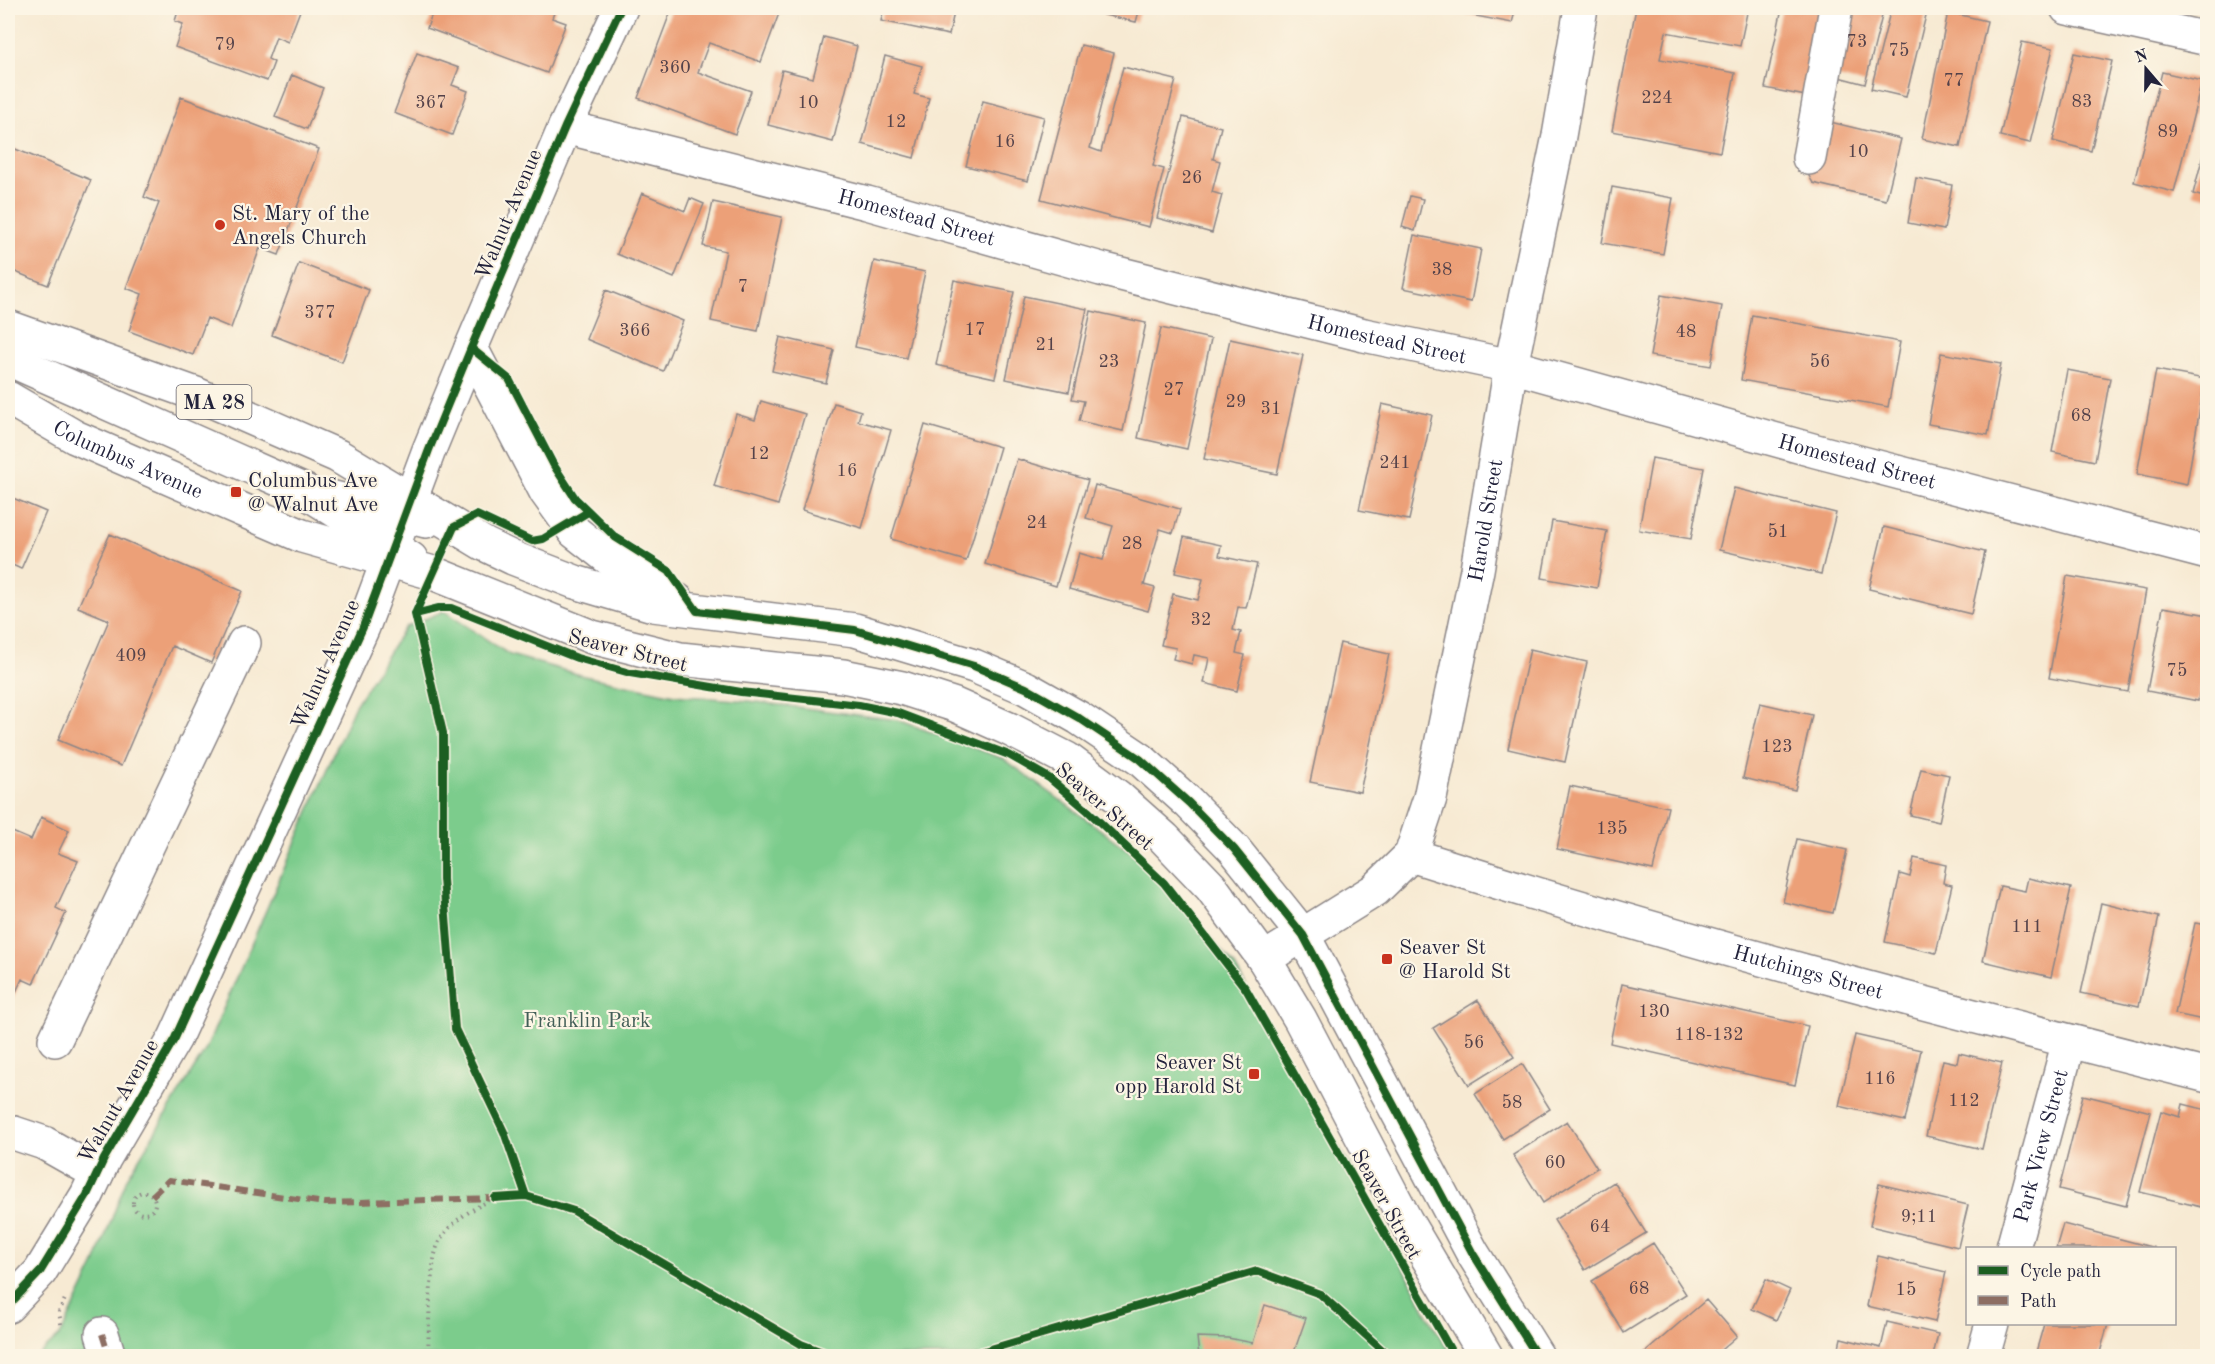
<svg xmlns="http://www.w3.org/2000/svg" width="2215" height="1364" font-family="'Old Standard TT',serif">
<style>
.green{fill:#7ccc8c;stroke:#4f7764;stroke-width:1.5}
.building{fill:#eca078}
.lines{fill:none;stroke-linecap:round;stroke-linejoin:round}
.minor-casing{stroke:#8c8687;stroke-width:36}
.major-casing{stroke:#8c8687;stroke-width:36}
.path{stroke:#8c8687;stroke-width:4;stroke-dasharray:1.5 4.5;stroke-linecap:butt}
.minor{stroke:#fff;stroke-width:33}
.major{stroke:#fff;stroke-width:33}
.quiet{stroke:#8d6e63;stroke-width:6;stroke-dasharray:12 6;stroke-linecap:butt}
.cycleway-casing{stroke:#fcf5e5;stroke-width:11}
.cycleway{stroke:#1b5e20;stroke-width:8}
.poi-dot{fill:#c8321e;stroke:#fcf5e5;stroke-width:2}
.labels{text-anchor:middle;stroke-width:4.5;stroke-linejoin:round;paint-order:stroke}
.number-label{font-size:18px;fill:#54424a}
.shield{fill:#fcf5e5;stroke:#63616e;stroke-width:1.5}
.shield-label{font-size:20px;font-weight:bold;fill:#22223b}
.poi-label{font-size:21px;fill:#22223b;stroke:#fcf5e5;text-anchor:start}
.street-label{font-size:21px;fill:#22223b;stroke:#fcf5e5}
.park-label{font-size:21px;fill:#425e57;stroke:#fcf5e5}
</style>
<rect width="100%" height="100%" fill="#fcf5e5"/>
<filter id="ink" filterUnits="userSpaceOnUse"><feTurbulence type="fractalNoise" baseFrequency=".0167" numOctaves="2"/><feDisplacementMap in="SourceGraphic" scale="12" xChannelSelector="R" yChannelSelector="G"/><feConvolveMatrix kernelMatrix="1 2 1 2 8 2 1 2 1" color-interpolation-filters="sRGB"/></filter>
<filter id="wash" filterUnits="userSpaceOnUse"><feTurbulence type="fractalNoise" baseFrequency=".008" numOctaves="4" result="noise"/><feDisplacementMap in="SourceGraphic" scale="24" xChannelSelector="R" yChannelSelector="G"/><feGaussianBlur stdDeviation="1.35" result="paint"/><feColorMatrix in="noise" values="0 0 0 0 0 0 0 0 0 0 0 0 0 0 0 0 0 1.4 0 .05"/><feComposite in="paint" operator="in"/></filter>
<g filter="url(#wash)">
<rect width="100%" height="100%" fill="#f7ead3"/>
<path class="green" d="M444,611L510,655L584,676L674,695L749,701L898,720L1004,759L1078,813L1137,857L1234,965L1288,1062L1360,1182L1434,1327L1452,1356H37L61,1334L94,1266L127,1178L206,1049L354,707L405,627Z"/>
<g id="blocks">
<path class="building" d="M179,8H301L288,42L276,37L268,59L274,62L267,81L175,47L183,24L175,21Z
M434,8H556L552,18L566,23L547,73L427,28Z
M672,8H781L761,62L709,43L698,72L751,91L735,134L638,98Z
M884,8H955L949,35L881,21Z
M1105,8H1140L1136,22L1104,15Z
M1451,8H1516L1512,23L1450,11Z
M1636,8H1748L1740,46L1666,32L1660,59L1735,73L1720,152L1612,131Z
M1782,8H1825L1806,96L1765,88Z
M1848,8H1884L1865,84L1831,75Z
M1891,8H1911L1927,11L1906,97L1871,89Z
M1948,12L1987,21L1960,147L1922,139Z
M824,37L857,46L833,142L768,125L782,70L813,78Z
M2022,42L2053,48L2030,143L2000,136Z
M1081,45L1114,53L1090,148L1101,152L1123,67L1176,80L1153,166L1164,169L1149,227L1041,199Z
M417,53L459,68L452,85L468,91L452,135L394,113Z
M2074,53L2112,61L2091,151L2053,141Z
M885,56L922,66L914,94L929,98L914,158L862,144Z
M2162,72L2202,81L2174,192L2134,182Z
M292,75L323,88L307,129L275,117Z
M181,97L319,149L279,255L260,248L231,328L207,318L193,355L129,331L142,294L126,288L159,203L144,197Z
M983,101L1044,117L1028,181L966,166Z
M1183,117L1221,127L1213,159L1220,161L1212,192L1222,195L1212,233L1157,218Z
M1826,121L1901,139L1886,200L1813,183L1809,176Z
M2207,140H2208V198L2193,194Z
M8,146L91,180L48,285L8,269Z
M1916,178L1952,185L1944,230L1908,223Z
M1612,187L1673,198L1663,254L1602,243Z
M642,193L685,211L690,198L704,204L674,278L617,254Z
M1410,196L1423,199L1415,231L1402,227Z
M713,202L782,217L758,331L711,321L726,251L703,246Z
M1414,235L1481,249L1471,302L1403,288Z
M874,261L925,272L906,358L855,347Z
M299,263L369,290L342,362L272,335Z
M954,280L1014,292L995,378L936,365Z
M606,290L683,321L663,371L586,339Z
M1661,295L1722,306L1711,366L1650,356Z
M1024,296L1087,309L1069,392L1006,379Z
M1091,311L1146,323L1123,431L1079,421L1084,401L1072,399Z
M1752,315L1900,342L1888,407L1741,380Z
M1161,328L1211,339L1187,449L1138,438Z
M780,337L834,350L826,383L772,371Z
M1230,339L1303,355L1277,474L1204,459Z
M1941,353L2001,364L1988,435L1928,424Z
M2067,370L2110,378L2095,461L2052,452Z
M2156,370L2205,379L2187,484L2137,474Z
M761,401L805,414L778,505L714,486L736,414L755,420Z
M834,403L861,411L858,421L891,430L862,528L802,510Z
M1382,404L1432,415L1409,520L1359,510Z
M925,425L1000,447L966,561L891,539Z
M1652,458L1704,468L1691,539L1639,530Z
M1017,459L1088,480L1056,586L985,564Z
M1095,485L1180,509L1173,533L1160,529L1144,585L1155,588L1148,611L1069,589L1079,553L1103,560L1113,526L1086,518Z
M1734,488L1836,513L1821,574L1719,550Z
M8,496L46,512L21,569L8,563Z
M1552,521L1607,531L1597,588L1542,578Z
M1884,527L1985,552L1971,614L1869,589Z
M110,534L242,591L211,663L172,646L121,766L58,740L109,620L78,607Z
M1184,537L1221,545L1219,556L1257,564L1246,608L1238,607L1233,630L1241,632L1236,653L1245,655L1237,691L1204,683L1209,658L1194,655L1192,664L1173,659L1176,648L1161,645L1173,594L1198,600L1203,579L1175,573Z
M2067,576L2146,590L2128,692L2049,678Z
M2163,607L2208,615V648L2198,701L2147,691Z
M1340,643L1389,654L1360,792L1310,782Z
M1530,649L1587,662L1565,762L1508,749Z
M1760,703L1812,715L1795,790L1743,778Z
M1921,769L1949,775L1939,822L1910,815Z
M1570,786L1668,807L1653,870L1557,849Z
M41,817L69,830L58,853L78,861L56,908L66,913L33,984L22,979L8,1009V836L10,831L31,840Z
M1797,839L1847,850L1833,913L1783,902Z
M1914,858L1946,865L1943,883L1952,885L1936,953L1885,942L1900,874L1910,877Z
M2028,878L2071,888L2051,977L1983,961L2000,886L2025,891Z
M2101,903L2159,917L2139,1006L2081,993Z
M2195,923L2208,925V1021L2175,1014Z
M1622,984L1808,1026L1795,1085L1610,1043Z
M1478,1000L1514,1057L1469,1085L1433,1028Z
M1855,1035L1921,1050L1905,1121L1839,1106Z
M1959,1053L2002,1063L1982,1149L1926,1136L1943,1060L1957,1063Z
M1522,1064L1550,1109L1503,1139L1475,1094Z
M2083,1095L2151,1112L2126,1206L2059,1189Z
M2183,1104L2207,1110L2204,1122L2208,1123V1182L2201,1207L2140,1192L2161,1111L2180,1117Z
M1567,1121L1597,1168L1543,1203L1513,1155Z
M1614,1182L1646,1233L1585,1270L1554,1220Z
M1879,1184L1968,1205L1958,1247L1870,1226Z
M2063,1224L2155,1248H2056Z
M1653,1243L1686,1294L1624,1333L1592,1281Z
M1878,1256L1946,1272L1935,1322L1867,1306Z
M1766,1279L1790,1290L1776,1320L1752,1309Z
M1706,1300L1737,1336L1714,1356H1641Z
M1265,1305L1306,1318L1294,1352L1304,1356H1199L1197,1337L1228,1338L1253,1343Z
M1887,1322L1938,1334L1933,1356H1837L1841,1338L1881,1348Z
M2044,1324H2108L2099,1356H2053L2036,1352Z"/>
</g>
</g>
<g filter="url(#ink)">
<use href="#blocks" fill-opacity="0" stroke="#8c8687" stroke-width="1.5"/>
<g class="lines">
<g class="minor-casing">
<g id="minor">
<path d="M2067,8L2208,39"/>
<path id="s1" d="M565,127L867,203L1101,269L1364,335L1511,366L1816,451L2208,553"/>
<path d="M1809,158L1836,8"/>
<path d="M8,359L305,491L411,559"/>
<path d="M330,497L426,521"/>
<path id="s2" d="M1411,855C1674,939 1941,1009 2208,1076"/>
<path id="s3" d="M1264,959L1375,890L1411,855L1430,798L1477,570L1511,366L1559,136L1581,8"/>
<path d="M55,1040L244,643"/>
<path d="M8,1131L44,1143L97,1173"/>
<path id="s4" d="M2013,1248L2069,1041"/>
<path d="M8,1306L40,1272L87,1195L104,1159L175,1038L363,627L429,450L471,348L565,127L621,8"/>
<path d="M102,1334L109,1356"/>
<path d="M1983,1356L1992,1324"/>
</g>
</g>
<g class="major-casing">
<g id="major">
<path d="M8,327L196,394L338,456L484,544L513,558L575,582L653,605L855,630L974,666L1026,688L1079,718L1140,759L1189,803L1234,849L1303,935L1472,1252L1537,1356"/>
<path d="M471,348L546,492L575,532L611,560L677,600"/>
<path id="s5" d="M8,398L75,437L302,536L433,573L592,637L680,659L843,676L902,688L955,705L1009,729L1067,759L1118,797L1164,838L1211,887L1264,959L1300,1019L1406,1221L1486,1356"/>
</g>
</g>
<path class="path" d="M133 1203a11 11 0 1 1 22 0a11 11 0 1 1-22 0Z
M61,1324L59,1312L65,1299
M801,1344L808,1356
M428,1356C429,1333 429,1257 440,1240C453,1219 474,1208 495,1198"/>
<use href="#minor" class="minor"/>
<use href="#major" class="major"/>
<path class="quiet" d="M152,1196L169,1180L325,1203L495,1198
M102,1334L109,1356"/>
<g class="cycleway-casing">
<path id="cycleway" d="M471,348L509,379L553,464L575,498L615,537L669,571L697,611L855,630L974,666L1026,688L1079,718L1140,759L1189,803L1234,849L1303,935L1472,1252L1537,1356
M415,614L439,608H451L577,658L630,673L741,692L859,705L898,713L1009,755L1049,778L1088,811L1164,883L1246,989L1454,1356
M526,1196L504,1132L455,1029L443,879V733L415,614L454,527L477,515L532,541L543,539L588,512
M495,1198L526,1196L574,1211L801,1344L833,1356
M8,1306L40,1272L87,1195L104,1159L175,1038L363,627L429,450L471,348L565,127L621,8
M967,1356L1257,1271L1320,1294L1389,1356"/>
</g>
<use href="#cycleway" class="cycleway"/>
</g>
</g>
<g class="poi-dot">
<circle cx="220" cy="225" r="6"/>
<rect x="230" y="486" width="12" height="12" rx="3"/>
<rect x="1381" y="953" width="12" height="12" rx="3"/>
<rect x="1248" y="1068" width="12" height="12" rx="3"/>
</g>
<g class="labels">
<g class="number-label">
<text x="1857" y="47">73</text>
<text x="225" y="50">79</text>
<text x="1899" y="56">75</text>
<text x="675" y="73">360</text>
<text x="1954" y="86">77</text>
<text x="1657" y="103">224</text>
<text x="2082" y="107">83</text>
<text x="431" y="108">367</text>
<text x="808" y="108">10</text>
<text x="896" y="127">12</text>
<text x="2168" y="137">89</text>
<text x="1005" y="147">16</text>
<text x="1858" y="157">10</text>
<text x="1192" y="183">26</text>
<text x="1442" y="275">38</text>
<text x="743" y="292">7</text>
<text x="320" y="318">377</text>
<text x="975" y="335">17</text>
<text x="635" y="336">366</text>
<text x="1686" y="337">48</text>
<text x="1046" y="350">21</text>
<text x="1109" y="367">23</text>
<text x="1820" y="367">56</text>
<text x="1174" y="395">27</text>
<text x="1236" y="407">29</text>
<text x="1271" y="414">31</text>
<text x="2081" y="421">68</text>
<text x="759" y="459">12</text>
<text x="1395" y="468">241</text>
<text x="847" y="476">16</text>
<text x="1037" y="528">24</text>
<text x="1778" y="537">51</text>
<text x="1132" y="549">28</text>
<text x="1201" y="625">32</text>
<text x="131" y="661">409</text>
<text x="2177" y="676">75</text>
<text x="1777" y="752">123</text>
<text x="1612" y="834">135</text>
<text x="2027" y="932">111</text>
<text x="1654" y="1017">130</text>
<text x="1709" y="1040">118-132</text>
<text x="1474" y="1048">56</text>
<text x="1880" y="1084">116</text>
<text x="1964" y="1106">112</text>
<text x="1512" y="1108">58</text>
<text x="1555" y="1168">60</text>
<text x="1919" y="1222">9;11</text>
<text x="1600" y="1232">64</text>
<text x="1639" y="1294">68</text>
<text x="1906" y="1295">15</text>
</g>
<rect class="shield" x="176.5" y="385" width="75" height="34" rx="4.5"/>
<g class="shield-label">
<text x="214" y="409">MA 28</text>
</g>
<g class="poi-label">
<text x="232" y="220">St. Mary of the<tspan x="232" dy="24">Angels Church</tspan></text>
<text x="248" y="487">Columbus Ave<tspan x="248" dy="24">@ Walnut Ave</tspan></text>
<text x="1399" y="954">Seaver St<tspan x="1399" dy="24">@ Harold St</tspan></text>
<text x="1242" y="1069" text-anchor="end">Seaver St<tspan x="1242" dy="24">opp Harold St</tspan></text>
</g>
<g class="street-label">
<text transform="translate(508 214) rotate(-67)" y="7">Walnut Avenue</text>
<text dy="7" stroke="none"><textPath href="#s1" startOffset="363">Homestead Street</textPath></text>
<text dy="7" stroke="none"><textPath href="#s1" startOffset="849">Homestead Street</textPath></text>
<text dy="7" stroke="none"><textPath href="#s5" startOffset="135">Columbus Avenue</textPath></text>
<text dy="7" stroke="none"><textPath href="#s1" startOffset="1335">Homestead Street</textPath></text>
<text dy="7" stroke="none"><textPath href="#s3" startOffset="524">Harold Street</textPath></text>
<text transform="translate(628 650) rotate(14)" y="7">Seaver Street</text>
<text transform="translate(325 664) rotate(-66)" y="7">Walnut Avenue</text>
<text transform="translate(1105 806) rotate(41)" y="7">Seaver Street</text>
<text dy="7" stroke="none"><textPath href="#s2" startOffset="414">Hutchings Street</textPath></text>
<text transform="translate(118 1101) rotate(-60)" y="7">Walnut Avenue</text>
<text dy="7" stroke="none"><textPath href="#s4" startOffset="106">Park View Street</textPath></text>
<text transform="translate(1387 1204) rotate(61)" y="7">Seaver Street</text>
</g>
<g class="park-label">
<text x="587" y="1027">Franklin Park</text>
</g>
</g>
<rect width="2215" height="1364" fill="none" stroke="#fcf5e5" stroke-width="30"/>
<rect x="1966" y="1247" width="210" height="78" fill="#fcf5e5" stroke="#a5a1a1" stroke-width="1.5"/>
<rect x="1978" y="1266" width="30" height="9" fill="#1b5e20" stroke="#a5a1a1" stroke-width="1.5"/>
<text x="2020" y="1277" font-size="18" fill="#22223b">Cycle path</text>
<rect x="1978" y="1296" width="30" height="9" fill="#8d6e63" stroke="#a5a1a1" stroke-width="1.5"/>
<text x="2020" y="1307" font-size="18" fill="#22223b">Path</text>
<g transform="translate(2146 69) rotate(340)" stroke="#fcf5e5" stroke-width="4.5" paint-order="stroke">
<path d="M0-4.5L10 22L0 15L-10 22Z" fill="#22223b"/>
<text y="-9" font-size="16" font-weight="bold" text-anchor="middle" fill="#22223b">N</text>
</g>
</svg>
